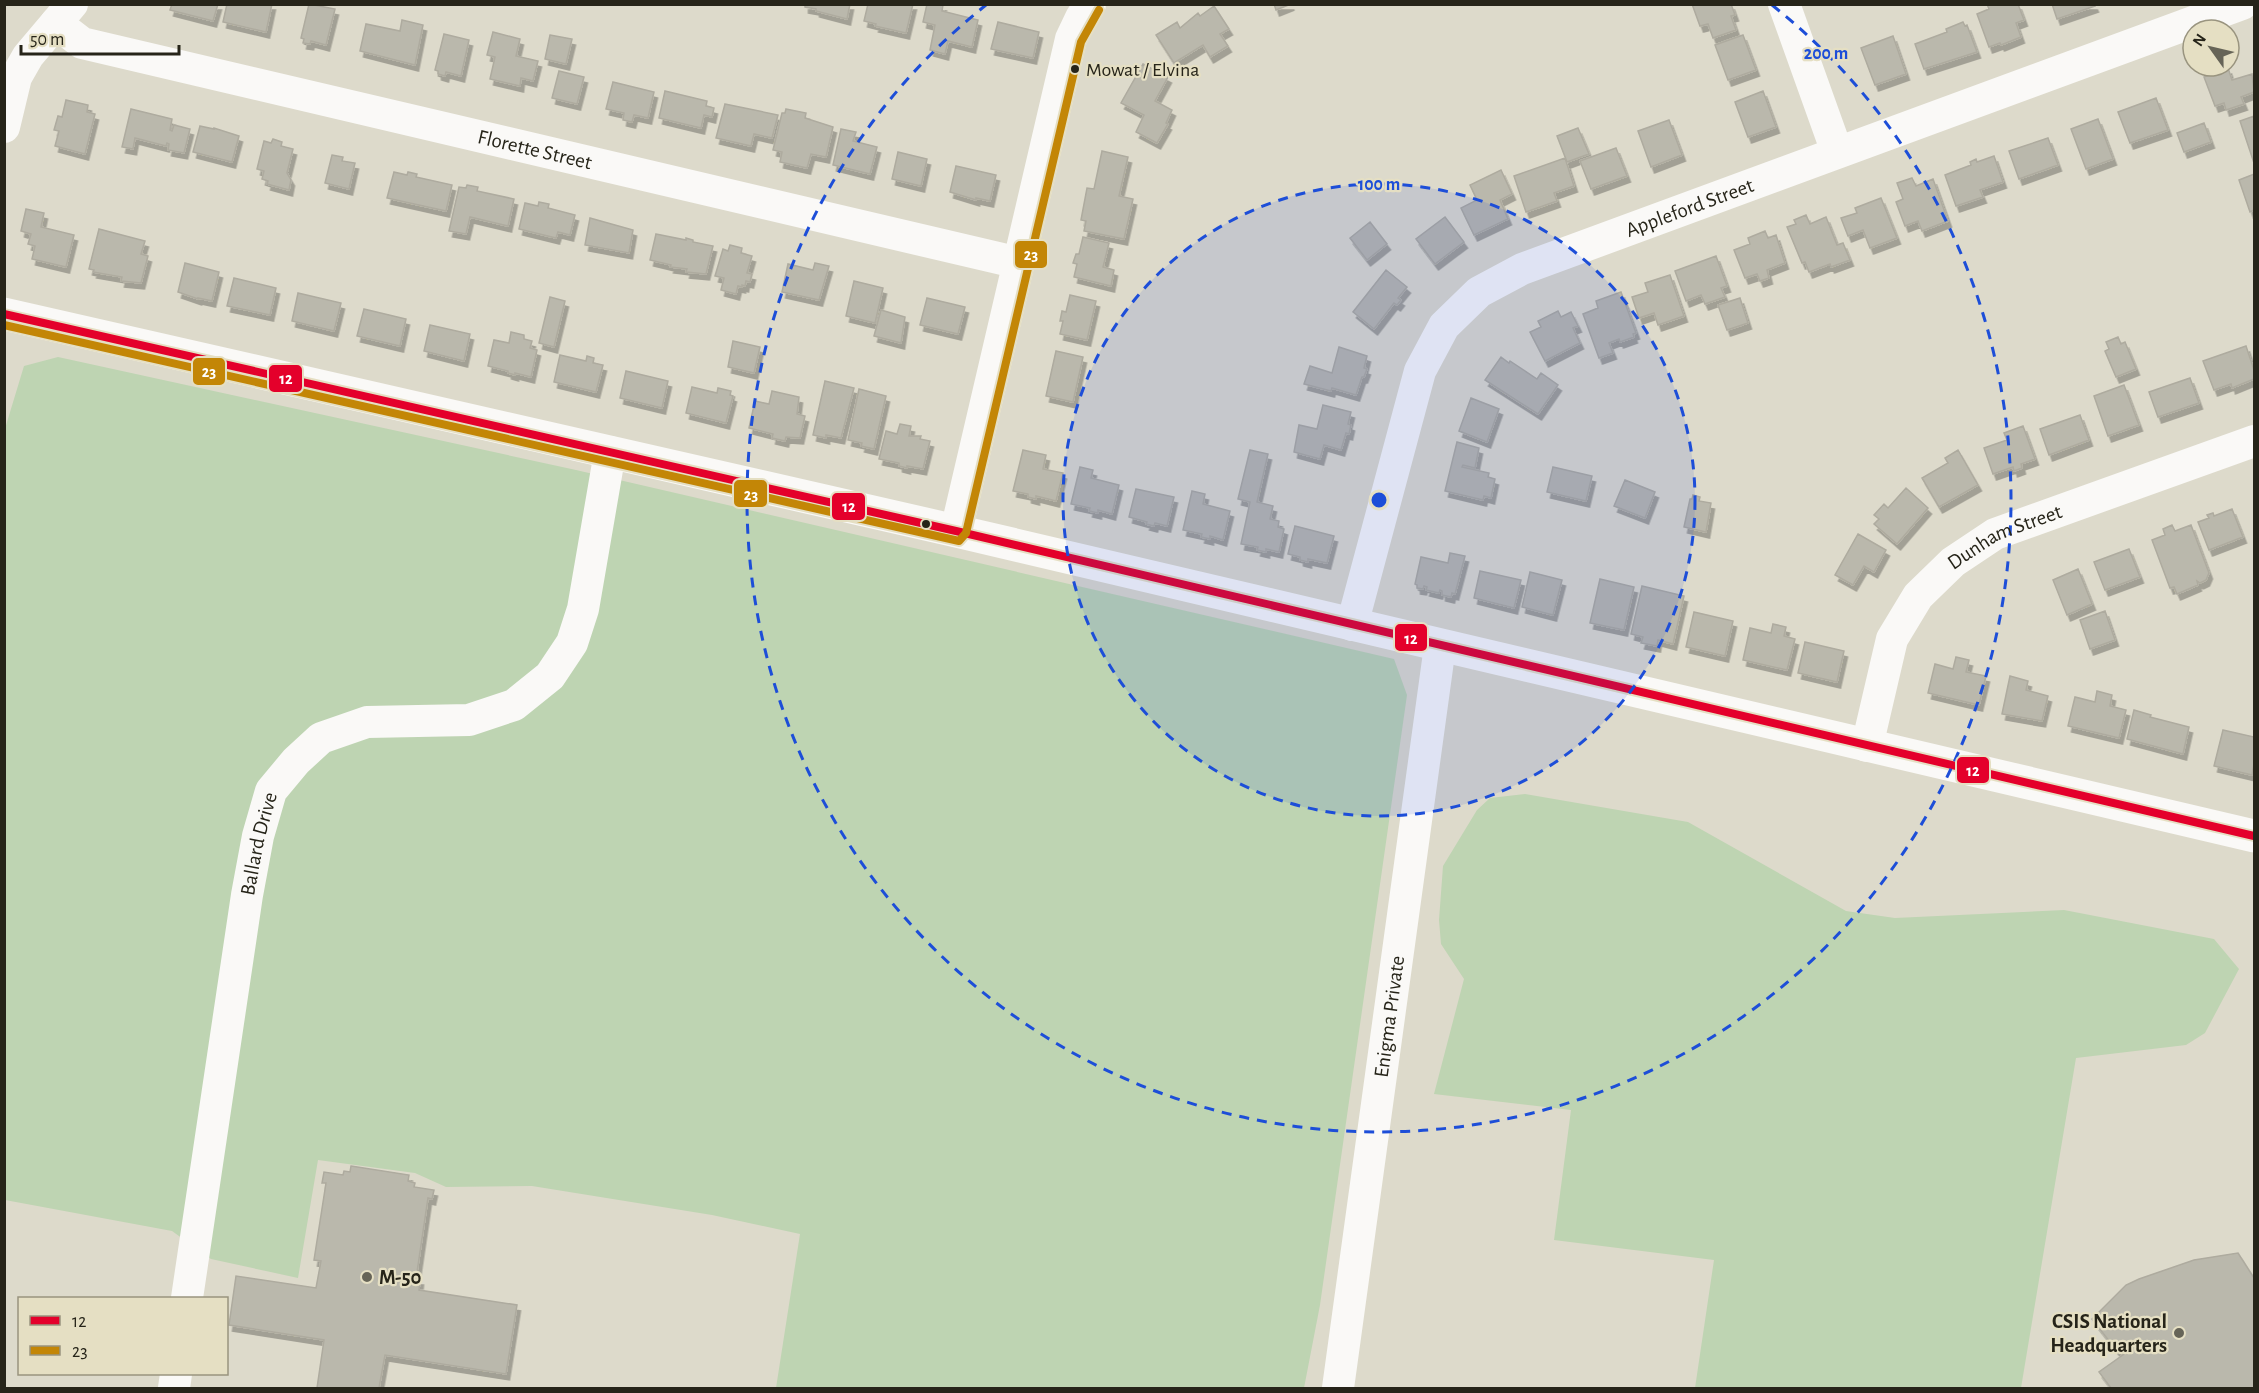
<svg xmlns="http://www.w3.org/2000/svg" width="2259" height="1393" font-family="'Alegreya Sans',sans-serif">
<style>
.green{fill:#bed4b2}
.building{fill:#bab8ac;stroke:#aeab9f;stroke-width:1.5;filter:url(#shadow)}
.lines{fill:none;stroke-linecap:round;stroke-linejoin:round}
.minor{stroke:#faf9f7;stroke-width:32}
.major{stroke:#faf9f7;stroke-width:33}
.bus-1-casing{stroke:#e5dfc3;stroke-width:12}
.bus-2-casing{stroke:#e5dfc3;stroke-width:12}
.bus-1{stroke:#e4002b;stroke-width:8}
.bus-2{stroke:#c38606;stroke-width:8}
.ring{fill:none;stroke:#1d4ed8;stroke-width:3;stroke-dasharray:10 8}
.bus-dot{fill:#262419;stroke:#e5dfc3;stroke-width:2}
.poi-dot{fill:#666457;stroke:#e5dfc3;stroke-width:2}
.labels{text-anchor:middle;stroke-width:4.5;stroke-linejoin:round;paint-order:stroke}
.bus-label{font-size:20px;fill:#262419;stroke:#e5dfc3;text-anchor:start}
.street-label{font-size:21px;fill:#262419;stroke:#e5dfc3}
.poi-label{font-size:21px;font-weight:bold;fill:#262419;stroke:#e5dfc3;text-anchor:start}
.centre{fill:#1d4ed8;stroke:#e5dfc3;stroke-width:3}
.ring-label{font-size:18px;text-anchor:middle;font-weight:bold;fill:#1d4ed8;stroke:#e5dfc3;stroke-width:4.5;stroke-linejoin:round;paint-order:stroke}
.line-badge{stroke:#e5dfc3;stroke-width:2}
.badge-label{font-size:16px;text-anchor:middle;font-weight:bold;fill:#fff}
</style>
<defs>
<filter id="shadow"><feDropShadow dx="3.5" dy="6" stdDeviation="0" flood-color="#0004"/></filter>
</defs>
<rect width="100%" height="100%" fill="#dddacb"/>
<path class="green" d="M58,357L576,470L1394,659L1407,695L1320,1305L1304,1388H776L800,1234L712,1215L532,1186L446,1187L415,1173L318,1160L298,1278L211,1259L172,1231L5,1200L4,432L24,366Z
M1525,794L1688,822L1846,911L1895,918L2064,910L2214,939L2239,969L2205,1033L2186,1045L2076,1058L2021,1388H1695L1714,1260L1554,1240L1571,1110L1434,1094L1464,979L1441,944L1439,920L1443,866L1477,810L1490,798Z"/>
<path class="building" d="M172,4H218L213,21L170,10Z
M227,4H272L266,32L223,22Z
M309,4L335,9L326,45L311,41L310,44L303,43L304,39L301,38Z
M805,4H850L847,19L816,11V9L805,7Z
M868,4H913L906,33L875,26L876,24L864,21Z
M927,4L943,5L942,11L978,20L972,47L948,41L945,54L930,50L935,25L923,22Z
M1274,4H1291L1276,10Z
M1692,4H1731L1735,15L1731,16L1736,30L1713,38L1708,24L1700,26Z
M1987,4H2018L2024,20L2016,23L2021,37L2001,45L2000,43L1989,47L1977,14L1989,9Z
M2052,4H2094L2095,6L2057,19Z
M1214,6L1229,29L1220,34L1228,46L1210,57L1203,45L1174,63L1156,35L1177,22L1180,28L1198,13L1200,16Z
M402,20L423,25L415,65L360,51L366,24L400,31Z
M998,22L1039,32L1033,58L991,49Z
M1963,22L1965,26L1967,25L1977,52L1924,69L1915,44L1947,32L1946,29Z
M493,32L520,39L516,56L538,61L533,81L521,78L520,86L490,79L495,57L487,55Z
M444,34L469,40L461,76L446,72L445,76L438,74V71L435,70Z
M550,35L572,39L566,64L545,59Z
M1743,35L1756,70L1728,80L1715,45Z
M1893,36L1906,74L1875,85L1861,48Z
M1143,64L1168,77L1155,101L1172,110L1166,123L1168,124L1157,143L1136,132L1144,115L1121,103Z
M2228,68L2232,80L2252,74L2254,92L2241,97L2244,104L2226,110L2224,103L2215,106L2204,77Z
M559,71L584,77L577,104L552,98Z
M613,82L654,92L648,118L634,115L632,122L623,120L624,113L606,109Z
M665,91L707,101L706,106L714,108L712,117L704,115L701,128L659,118Z
M1763,91L1776,127L1748,137L1735,102Z
M2156,98L2168,130L2130,143L2118,112Z
M66,100L88,105L87,112L95,114L85,154L55,146L59,131L54,130L58,116L62,117Z
M725,104L778,115L772,138L754,134L751,146L716,138Z
M131,109L172,119L170,130L172,131L174,125L190,129L184,153L168,150L169,144L167,143L166,146L135,138L133,149L122,147Z
M786,109L806,113L805,118L833,127L826,157L811,154L807,168L780,162L782,152L773,150L782,113H785Z
M2254,116V163L2240,121Z
M2098,119L2113,159L2086,169L2071,129Z
M1669,120L1682,155L1651,167L1638,131Z
M2204,123L2211,142L2184,152L2177,133Z
M200,126L214,129V128L239,136L232,162L193,152Z
M1578,128L1589,154L1567,162L1557,136Z
M841,129L856,132L853,141L877,147L870,174L833,165Z
M2048,138L2058,165L2019,179L2009,151Z
M273,139L282,142L281,146L293,149L287,173L291,180L289,190L267,184L268,181L262,179L264,171L257,169L264,141L271,143Z
M1616,148L1627,176L1591,189L1580,161Z
M1102,151L1128,157L1119,196L1133,199L1124,239L1084,231L1086,221L1081,220L1087,188L1094,189Z
M898,152L927,159L921,186L892,179Z
M332,155L343,157L342,161L355,163L349,189L325,183Z
M1994,156L2003,182L1980,190L1983,197L1956,206L1945,175L1971,165L1970,162L1976,159L1977,162Z
M1565,158L1574,186L1554,193L1557,201L1526,212L1514,176Z
M956,166L996,175L990,201L976,198V200L950,192Z
M1501,170L1512,194L1500,200L1508,219L1474,235L1461,208L1477,200L1470,185Z
M394,172L407,175L408,172L417,174L416,177L452,185L446,211L387,198Z
M2254,174V210L2250,212L2239,180Z
M1912,178L1916,186L1933,179L1948,221L1922,231L1918,221L1905,226L1896,202L1903,199L1897,183Z
M467,185L478,187L477,191L514,199L508,226L470,217L466,234L449,231L459,187L466,188Z
M1881,198L1897,238L1870,248L1863,230L1848,236L1841,218L1857,213L1855,208Z
M539,202L549,204L548,208L575,215L570,235L558,232L556,238L519,229L525,203L538,206Z
M26,209L44,213L41,227L74,235L66,267L32,259L35,246L28,244L31,234L21,231Z
M1806,215L1810,224L1826,217L1837,245L1843,243L1850,260L1831,267L1830,264L1809,272L1805,262L1802,263L1787,227L1796,224L1794,220Z
M1445,217L1464,242L1435,264L1416,239Z
M590,218L633,230L629,253L585,245Z
M1370,222L1387,244L1367,260L1350,238Z
M99,229L145,241L141,254L148,256L141,283L121,281L122,277L93,272L94,270L89,269Z
M1765,231L1768,238L1776,235L1785,263L1767,270L1769,278L1760,281L1757,274L1745,278L1734,250L1750,244L1748,238Z
M656,234L686,240V238L693,240V242L713,246L706,274L686,272L687,269L670,267L671,265L650,260Z
M1083,237L1109,243L1103,267L1114,270L1111,286L1074,277L1077,264L1073,263L1076,254H1079Z
M730,245L742,248L741,253L752,256L747,273L752,274L750,282L746,281L745,286L742,285V287L738,286L736,294L721,290L724,278L715,276L723,249L728,251Z
M1716,256L1727,286L1721,288L1725,297L1705,304L1701,295L1686,301L1675,271Z
M185,263L219,272L212,301L198,298V299L178,292Z
M815,263L829,266L819,300L782,292L788,264L813,270Z
M1386,270L1407,287L1398,298L1401,300L1397,305L1394,303L1374,329L1353,312Z
M1670,275L1684,316L1658,325L1654,313L1639,318L1632,297L1648,292L1645,283Z
M234,278L276,288L270,315L227,306Z
M854,281L883,288L875,323L846,316Z
M1621,292L1636,333L1633,334L1634,337L1620,342L1619,339L1609,343L1613,353L1599,358L1583,314L1598,308L1596,301Z
M298,293L341,303L334,331L292,321Z
M1070,295L1096,301L1087,340L1060,334L1063,321H1060L1062,311L1066,312Z
M550,297L565,301L554,347L539,343Z
M927,298L965,307L958,334L920,325Z
M1740,298L1748,323L1727,330L1718,305Z
M364,309L406,319L400,346L357,336Z
M881,310L905,317L901,343L874,336Z
M1558,311L1561,317L1571,312L1578,326L1573,328L1580,343L1545,361L1530,332L1541,327L1538,321Z
M430,325L470,334L464,361L424,351Z
M511,332L524,335V339L532,341L530,348L537,350L531,377L515,373V375L508,373V371L488,366L494,340L509,343Z
M2118,337L2121,344L2125,342L2136,369L2116,377L2105,351L2109,349L2106,342Z
M733,341L760,347L754,373L728,367Z
M2246,346L2254,370V379L2232,388L2231,384L2214,390L2203,361Z
M1339,347L1367,356L1364,368L1367,369L1364,377H1362L1356,395L1332,388L1331,391L1304,384L1310,366L1332,373Z
M1056,351L1083,357L1073,402L1046,396Z
M560,355L586,361L587,356L594,358L593,363L603,365L596,392L554,382Z
M1501,357L1509,363L1510,361L1537,379L1541,373L1558,385L1538,414L1485,380Z
M626,371L668,381L662,408L620,398Z
M2190,378L2199,403L2158,417L2149,392Z
M825,381L854,388L841,438L826,435V438L813,435Z
M2124,385L2139,425L2108,436L2094,396Z
M692,387L717,393L718,388L731,391L730,395L733,396L726,423L686,413Z
M859,389L886,396L874,449L861,446L862,443L848,440Z
M772,391L799,397L797,414L805,416L800,438L786,437L785,441L772,438L773,434L749,428L755,401L769,404Z
M1471,398L1499,409L1487,442L1459,431Z
M1323,405L1351,412L1348,424L1351,425L1349,434L1346,433L1341,450L1324,445L1320,459L1294,452L1299,425L1317,429Z
M2080,415L2089,440L2049,455L2040,429Z
M900,424L911,426L909,436H921L920,439L930,441L923,469L907,466V468L899,466V463L879,459L886,431L897,434Z
M2023,426L2035,459L2021,464L2022,468L2014,471L2013,467L1993,474L1984,448L2007,440L2004,433Z
M1457,442L1479,448L1475,468L1463,465L1462,467L1489,473L1488,477L1495,479L1491,498L1484,496L1483,500L1445,491Z
M1023,450L1046,455L1043,469L1063,473L1056,501L1036,496V499L1028,497V494L1013,491Z
M1250,450L1268,454L1257,502L1273,506L1270,519L1279,521L1278,527L1284,529L1279,552L1266,549V552L1257,550L1258,547L1241,544L1250,502L1238,499Z
M1958,450L1978,485L1939,507L1922,478L1948,463L1945,458Z
M1080,467L1093,470L1091,478L1119,485L1112,514L1098,510V513L1089,511L1090,508L1071,504Z
M1553,467L1592,476L1586,501L1547,492Z
M1625,480L1655,492L1645,518L1614,506Z
M1906,488L1928,508L1897,544L1874,524L1879,519L1874,515L1884,504L1888,508Z
M1136,489L1174,497L1167,526L1155,523L1154,526L1146,524L1147,522L1129,517Z
M1192,491L1205,494L1203,504L1230,511L1223,540L1210,536V539L1201,537L1202,534L1183,530Z
M1693,495L1700,497L1699,501L1711,503L1706,532L1684,527L1690,499H1692Z
M2232,509L2243,537L2209,550L2198,522L2209,518L2207,515L2213,513L2214,516Z
M2172,525L2175,531L2191,525L2209,573L2206,580L2200,583L2197,581L2198,585L2177,594L2174,587L2170,588L2152,540L2165,535L2163,529Z
M1295,526L1334,536L1327,563L1308,559V562L1300,560V557L1288,554Z
M1858,534L1886,550L1874,572L1864,566L1853,585L1835,575Z
M2129,549L2140,577L2105,590L2094,562Z
M1450,553L1465,556L1455,594L1452,593L1451,597L1442,595V591L1440,590L1439,593L1426,590L1427,587L1424,586L1423,589L1417,588V585L1415,584L1421,557L1448,563Z
M2078,569L2092,604L2067,615L2053,580Z
M1480,571L1521,580L1514,608L1474,598Z
M1530,572L1562,580L1553,615L1522,607Z
M1600,579L1634,587L1624,630L1590,623Z
M1642,586L1684,596L1673,644L1658,640L1657,646L1641,643L1643,637L1631,634Z
M2105,611L2115,640L2090,649L2080,620Z
M1694,612L1733,621L1725,656L1686,647Z
M1773,624L1786,627L1784,636L1795,639L1787,670L1743,660L1750,628L1771,633Z
M1805,642L1844,651L1837,682L1798,673Z
M1956,657L1969,660L1966,672L1986,676L1979,705L1928,693L1935,664L1953,669Z
M2010,676L2028,681L2026,690L2048,696L2042,721L2002,714Z
M2097,691L2112,695L2110,706L2126,710L2119,738L2068,726L2075,697L2095,702Z
M2134,710L2151,715L2150,717L2189,727L2183,754L2127,739Z
M2223,730L2254,737V764L2252,775L2214,766Z
M351,1166L409,1175L408,1181L415,1183L414,1187L434,1190L432,1199L428,1198L416,1279H420L419,1290L517,1305L506,1374L385,1355L379,1388H317L324,1340L229,1325L236,1276L316,1288L321,1261L314,1260L326,1183H322L324,1172L343,1175L344,1171L350,1172Z
M2238,1253L2254,1278V1388H2111L2099,1372L2127,1352L2125,1347L2117,1351L2092,1319L2126,1285L2139,1279L2194,1260Z"/>
<g class="lines">
<g class="minor">
<path d="M1784,4L1837,152"/>
<path id="s1" d="M56,23L82,43L1019,263"/>
<path d="M4,127L16,77L28,56L72,4"/>
<path d="M956,531L1071,39L1081,18L1090,4"/>
<path id="s2" d="M1352,625L1420,371L1444,326L1479,292L1522,269L2242,4"/>
<path id="s3" d="M1867,746L1892,639L1918,596L1953,562L1995,534L2254,441"/>
<path id="s4" d="M187,1298L247,895L258,836L271,791L296,761L321,738L367,722L469,720L514,705L550,676L572,643L583,609L610,452"/>
<path d="M174,1388L176,1374"/>
<path id="s5" d="M1338,1388L1440,646"/>
</g>
<path class="major" d="M4,314L956,531L2254,836"/>
<g class="bus-1-casing">
<path id="bus-1" d="M4,314L956,531L2254,836"/>
</g>
<g class="bus-2-casing">
<path id="bus-2" d="M4,325L959,541L966,533L1081,42L1099,10"/>
</g>
<use href="#bus-1" class="bus-1"/>
<use href="#bus-2" class="bus-2"/>
</g>
<circle cx="1379" cy="500" r="316" fill="#1d4ed8" fill-opacity=".12"/>
<g class="ring">
<circle cx="1379" cy="500" r="316"/>
<path d="M1772 5A632 632 0 1 1 986 5"/>
</g>
<g class="bus-dot">
<circle cx="1075" cy="69" r="5"/>
<circle cx="926" cy="524" r="5"/>
</g>
<g class="poi-dot">
<circle cx="367" cy="1277" r="6"/>
<circle cx="2179" cy="1333" r="6"/>
</g>
<g class="labels">
<g class="bus-label">
<text x="1086" y="76">Mowat / Elvina</text>
</g>
<g class="street-label">
<text dy="7" stroke="none"><textPath href="#s1" startOffset="498">Florette Street</textPath></text>
<text dy="7" stroke="none"><textPath href="#s2" startOffset="590">Appleford Street</textPath></text>
<text dy="7" stroke="none"><textPath href="#s3" startOffset="267">Dunham Street</textPath></text>
<text dy="7" stroke="none"><textPath href="#s4" startOffset="460">Ballard Drive</textPath></text>
<text dy="7" stroke="none"><textPath href="#s5" startOffset="375">Enigma Private</textPath></text>
</g>
<g class="poi-label">
<text x="379" y="1284">M-50</text>
<text x="2167" y="1328" text-anchor="end">CSIS National<tspan x="2167" dy="24">Headquarters</tspan></text>
</g>
</g>
<circle cx="1379" cy="500" r="9" class="centre"/>
<g class="ring-label">
<text x="1826" y="59">200 m</text>
<text x="1379" y="190">100 m</text>
</g>
<g class="line-badge">
<rect x="1014" y="240" width="34" height="29" rx="6" fill="#c38606"/>
<rect x="192" y="357" width="34" height="29" rx="6" fill="#c38606"/>
<rect x="268" y="364" width="35" height="29" rx="6" fill="#e4002b"/>
<rect x="733" y="479" width="35" height="29" rx="6" fill="#c38606"/>
<rect x="831" y="492" width="35" height="29" rx="6" fill="#e4002b"/>
<rect x="1394" y="623" width="34" height="29" rx="6" fill="#e4002b"/>
<rect x="1956" y="756" width="34" height="28" rx="6" fill="#e4002b"/>
</g>
<g class="badge-label">
<text x="1031" y="260">23</text>
<text x="209" y="377">23</text>
<text x="286" y="384">12</text>
<text x="751" y="500">23</text>
<text x="849" y="512">12</text>
<text x="1411" y="644">12</text>
<text x="1973" y="776">12</text>
</g>
<rect width="2259" height="1393" fill="none" stroke="#262419" stroke-width="12"/>
<rect x="18" y="1297" width="210" height="78" fill="#e5dfc3" stroke="#99947f" stroke-width="1.5"/>
<rect x="30" y="1316" width="30" height="9" fill="#e4002b" stroke="#99947f" stroke-width="1.5"/>
<text x="72" y="1327" font-size="18" fill="#262419">12</text>
<rect x="30" y="1346" width="30" height="9" fill="#c38606" stroke="#99947f" stroke-width="1.5"/>
<text x="72" y="1357" font-size="18" fill="#262419">23</text>
<g transform="translate(2211 48) rotate(304)"><circle r="28" fill="#e5dfc3" stroke="#99947f" stroke-width="1.5"/>
<path d="M0-4.5L10 22L0 15L-10 22Z" fill="#666457"/>
<text y="-9" font-size="16" font-weight="bold" text-anchor="middle" fill="#262419">N</text>
</g>
<path d="M21 45v9h158v-9" fill="none" stroke="#262419" stroke-width="3"/>
<text x="30" y="45" font-size="18" fill="#262419" stroke="#e5dfc3" stroke-width="4.5" paint-order="stroke">50 m</text>
</svg>
